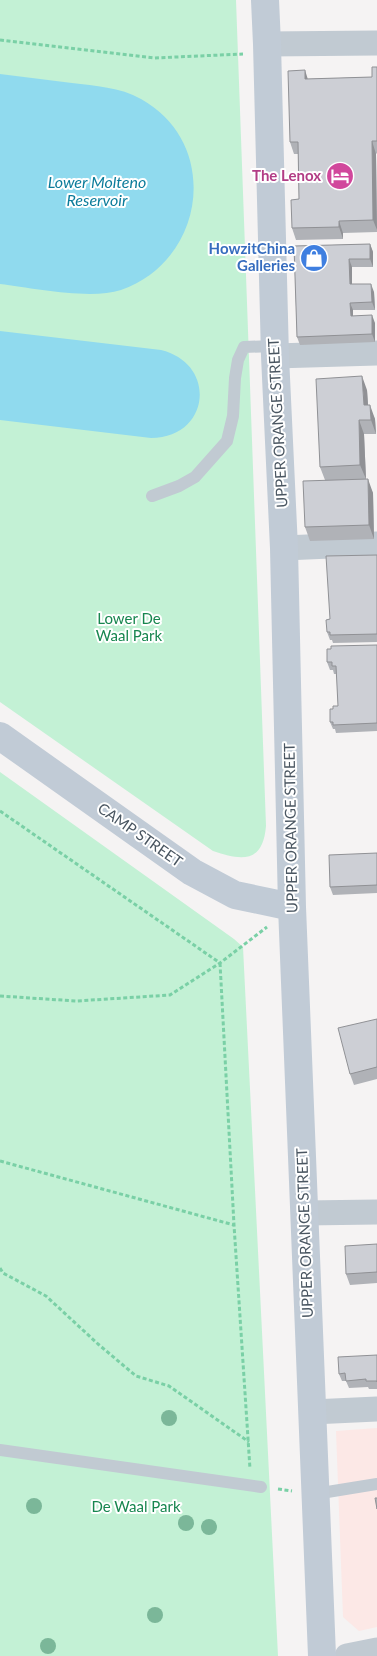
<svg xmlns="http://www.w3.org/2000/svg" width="377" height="1656" font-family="Lato,sans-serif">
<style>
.medical{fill:#fce8e6}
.green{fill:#c3f1d5}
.water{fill:#90daee}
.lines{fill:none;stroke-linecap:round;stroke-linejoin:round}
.path{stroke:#7ad0a6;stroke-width:3;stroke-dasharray:4 2.5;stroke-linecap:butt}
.lane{stroke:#c1cad2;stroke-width:12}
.street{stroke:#c1cad2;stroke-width:25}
.secondary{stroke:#c1cbd6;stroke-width:28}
.tree{fill:#7bb799}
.wall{fill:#b0b2b7}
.shaded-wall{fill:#909195}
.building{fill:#cdcfd5;stroke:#909195}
.labels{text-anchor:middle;stroke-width:4;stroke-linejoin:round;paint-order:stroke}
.hotel-label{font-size:15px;font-weight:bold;fill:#b23c85;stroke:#fff;text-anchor:end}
.shop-label{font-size:15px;font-weight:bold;fill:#366cbe;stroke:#fff;text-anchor:end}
.street-label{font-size:15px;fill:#4a5661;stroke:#fff}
.park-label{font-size:15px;fill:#17864f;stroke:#fff}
.water-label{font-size:16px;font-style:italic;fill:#0c7c9b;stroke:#fff}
</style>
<rect width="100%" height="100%" fill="#f5f3f3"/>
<path class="medical" d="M377,1428V1627L359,1631L343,1617L336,1431Z"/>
<path class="green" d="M0,0H236L266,826C263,863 242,861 213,851L0,702Z
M0,772L234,939L243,947L278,1656H0Z"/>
<path class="water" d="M0,74C24,77 48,80 72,83C95,86 120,87 141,99C222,144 205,261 121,290C90,300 33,288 0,284Z
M0,331L161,350C218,364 210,438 151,438L0,420Z"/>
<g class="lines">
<path class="path" d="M0,40L154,58L243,54
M0,811L220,963
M220,963L234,1225L250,1469
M0,996L76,1001L170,995L220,963L267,927
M0,1161L234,1225
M0,1268L3,1273L46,1296L98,1344L136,1376L169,1386L249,1442
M278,1489L292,1491"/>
<path class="lane" d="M152,496L179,486L195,477L227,441L233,416L235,378L238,360L244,347L275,346
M0,1450L261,1487
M315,1494L377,1484"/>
<path class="street" d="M267,44L377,43
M275,356L377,353
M284,548L377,544
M305,1213L377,1212
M312,1412L377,1409
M347,1656L377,1650"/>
<path class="secondary" d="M265,0L267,44L275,356L284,548L292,907L322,1656
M0,736L192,872L235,895L292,907"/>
</g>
<g class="tree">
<circle cx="169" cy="1418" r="8"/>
<circle cx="34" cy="1506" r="8"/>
<circle cx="186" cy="1523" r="8"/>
<circle cx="209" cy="1527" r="8"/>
<circle cx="155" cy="1615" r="8"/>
<circle cx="48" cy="1646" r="8"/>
</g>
<path class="wall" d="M377,67V153L376,154L377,232L343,233V239L296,240L292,228L299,199L298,154H294L290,142L308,79L372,77Z
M370,244L373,252V267H352V284L374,292L375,310H353V316L375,323V342L300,345L297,337L294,246Z
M367,390L368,405L375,419L376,434H364L366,479L373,493L374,539L310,541L305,527L325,480L320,467Z
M377,555V642L333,643L332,640H330L327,632L330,619Z
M377,645V731L336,733L335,729H333L330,722L333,709L338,706L337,674H334L333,670H330L327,662Z
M377,853V893L333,895L330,887Z
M377,1019V1079L354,1085L350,1074Z
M377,1244V1283L350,1285L346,1274Z
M377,1355V1389H369L368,1387L349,1388L346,1381H342L339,1374Z"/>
<path class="shaded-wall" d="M305,70L309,83L305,79Z
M372,141L376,154L377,230L373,220Z
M339,221L343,233V239L339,227Z
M370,244L373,252V267L370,259Z
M349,259L352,267V292L350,284Z
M371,284L374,292L375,310L372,302Z
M350,303L353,310V324L351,316Z
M372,315L375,323V342L372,334Z
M362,376L367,390L369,419L364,405Z
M370,405L375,419L376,434L371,420Z
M359,420L364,434L366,479L360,465Z
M368,479L373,493L374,539L369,525Z"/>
<path class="building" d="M372,67H377V141H372L373,220L339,221V227L292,228L291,200L299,199L298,142H290L288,71L305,70V79L372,77Z
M370,244V259H349L350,284H371L372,302L350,303L351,316L372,315V334L297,337L294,246Z
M362,376L364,405H370L371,420H359L360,465L320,467L316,379Z
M368,479L369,525L305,527L303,481Z
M377,555V634L330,635V632H327L326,620L330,619L326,556Z
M377,645V723L333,725V722H330V709H333V706H338L336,666H332V662H327V649H331V646Z
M377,853V885L330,887L329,855Z
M377,1019V1067L350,1074L338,1028Z
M377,1244V1272L346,1274L345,1246Z
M377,1355V1382V1381H366V1379L346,1381L345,1373L339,1374L338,1357Z
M375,1498H377V1509Z"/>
<defs>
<g id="hotel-disc" transform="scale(1.4375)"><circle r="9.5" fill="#d1479c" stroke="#fff"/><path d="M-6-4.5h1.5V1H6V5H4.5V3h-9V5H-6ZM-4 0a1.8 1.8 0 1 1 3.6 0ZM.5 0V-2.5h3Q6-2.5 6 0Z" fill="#fff"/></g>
<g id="shop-disc" transform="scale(1.4375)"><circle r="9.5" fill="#3f7fe0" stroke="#fff"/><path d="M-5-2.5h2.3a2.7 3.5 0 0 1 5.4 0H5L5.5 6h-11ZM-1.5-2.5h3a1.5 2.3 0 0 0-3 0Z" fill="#fff"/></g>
</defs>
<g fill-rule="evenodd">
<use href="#hotel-disc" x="340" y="176"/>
<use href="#shop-disc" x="314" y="258"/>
</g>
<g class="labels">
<g class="hotel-label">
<text x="321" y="181">The Lenox</text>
</g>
<g class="shop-label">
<text x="295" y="254">HowzitChina<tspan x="295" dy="17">Galleries</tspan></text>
</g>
<g class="street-label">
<text transform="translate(278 423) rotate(-93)" y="5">UPPER ORANGE STREET</text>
<text transform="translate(291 828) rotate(-91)" y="5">UPPER ORANGE STREET</text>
<text transform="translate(140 835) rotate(35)" y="5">CAMP STREET</text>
<text transform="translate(305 1233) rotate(-92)" y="5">UPPER ORANGE STREET</text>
</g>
<g class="park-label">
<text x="129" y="624">Lower De<tspan x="129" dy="17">Waal Park</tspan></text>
<text x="136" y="1512">De Waal Park</text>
</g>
<g class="water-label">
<text x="97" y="188">Lower Molteno<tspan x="97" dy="18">Reservoir</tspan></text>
</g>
</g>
</svg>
